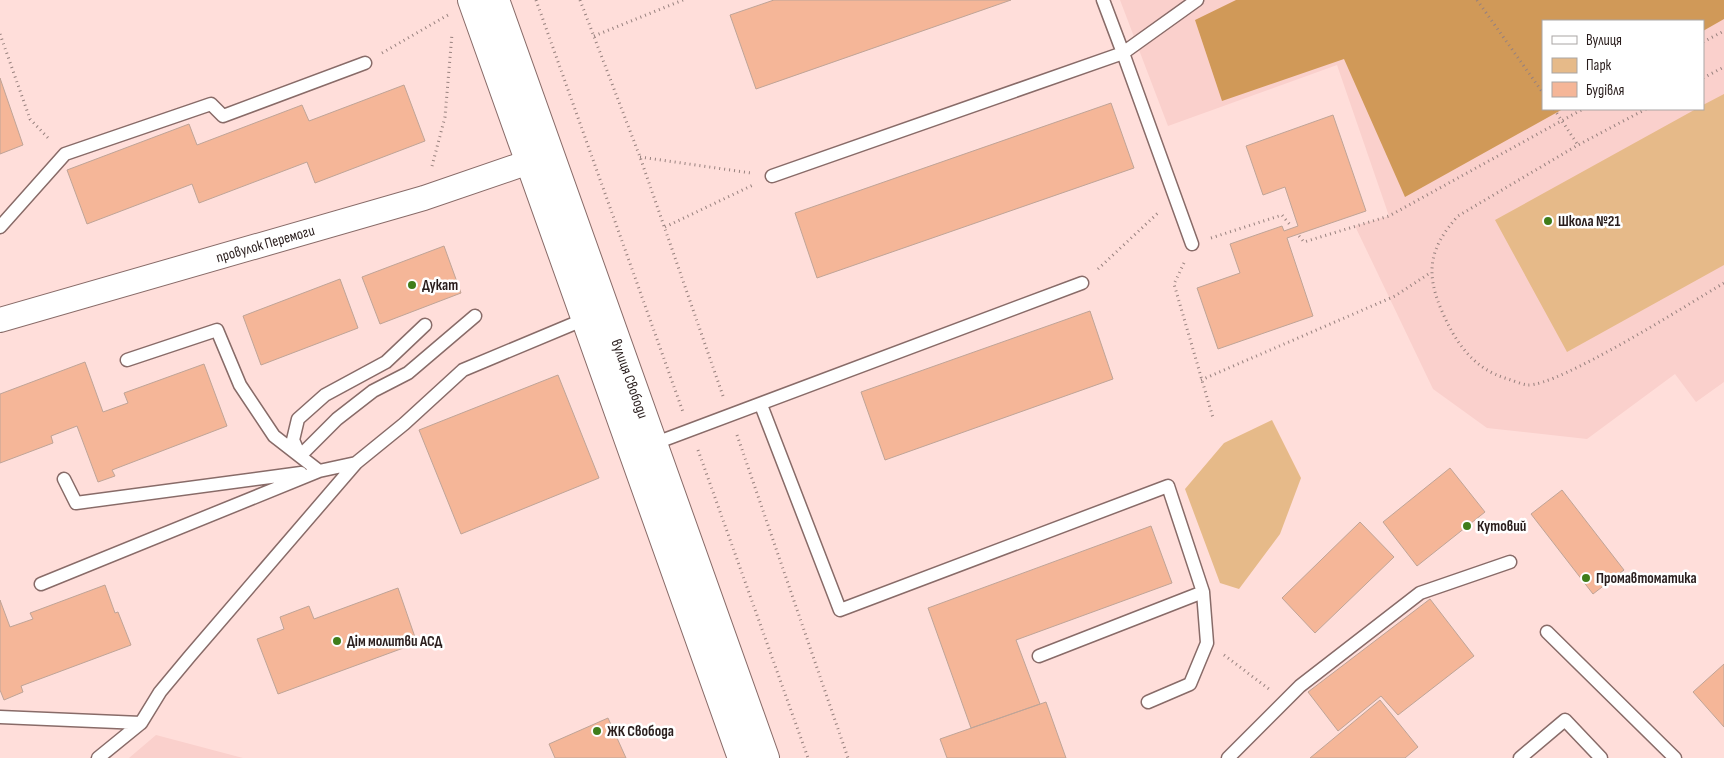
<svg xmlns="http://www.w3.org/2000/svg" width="1724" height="758" font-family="'Sofia Sans Condensed',sans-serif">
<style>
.built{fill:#fad0cc;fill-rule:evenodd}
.green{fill:#e6ba89}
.forest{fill:#d09958}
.building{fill:#f5b698;stroke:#bfa497}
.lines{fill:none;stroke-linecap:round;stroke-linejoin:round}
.service-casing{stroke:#886b68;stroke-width:15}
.minor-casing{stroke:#886b68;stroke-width:26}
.secondary-casing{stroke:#886b68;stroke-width:30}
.path{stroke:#97817e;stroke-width:3;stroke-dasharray:1 4;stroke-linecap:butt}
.service{stroke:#fff;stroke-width:12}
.minor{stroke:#fff;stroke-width:24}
.secondary{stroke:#fff;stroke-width:28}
.poi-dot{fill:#407d1a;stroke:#fff;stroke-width:2}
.labels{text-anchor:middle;stroke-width:5;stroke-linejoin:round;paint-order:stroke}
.poi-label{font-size:15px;font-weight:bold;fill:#291d1c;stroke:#fff;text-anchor:start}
.street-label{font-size:15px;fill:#291d1c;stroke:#fff}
</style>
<rect width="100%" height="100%" fill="#ffdeda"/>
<path class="built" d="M1120,0H1724V382L1696,402L1675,374L1587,439L1487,428L1433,389L1355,226L1389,216L1337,65L1168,126ZM1543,21H1703V109H1543Z
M156,735L243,758H129Z"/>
<path class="green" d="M1724,94V265L1567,352L1495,220L1696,109H1703V105Z
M1272,420L1301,478L1280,534L1239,589L1220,583L1185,489L1224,443Z"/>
<path class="forest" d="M1236,0H1724V19L1703,31V21H1543V109H1563L1405,197L1344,59L1222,101L1195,20Z"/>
<path class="building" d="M774,0H1011L756,89L730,15Z
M0,78L23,145L0,154Z
M404,85L425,141L315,183L307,162L199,203L192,184L87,224L67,170L189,124L197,145L302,105L309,121Z
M1111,103L1134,168L817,278L795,213Z
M1333,115L1366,211L1287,238L1313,316L1218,349L1197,288L1240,273L1230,244L1282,226L1284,231L1298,226L1285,187L1263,195L1246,146Z
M444,246L461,293L380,324L362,277Z
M340,279L358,328L261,365L243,316Z
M1090,311L1113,379L885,460L861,392Z
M85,362L103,412L128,403L124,393L204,364L227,426L112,470L115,476L98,482L77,426L51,436L53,443L0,463V394Z
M558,375L599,478L461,534L419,430Z
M1450,468L1485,512L1417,566L1383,522Z
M1562,490L1624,570L1593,594L1531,514Z
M1360,522L1394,557L1315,633L1282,598Z
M1151,526L1172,583L1016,640L1040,704L971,728L928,608Z
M105,585L115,613L118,612L131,645L21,686L23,692L4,700L0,690V600L10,627L33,619L30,613Z
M398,588L417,643L278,694L257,639L284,629L280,617L309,606L314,619Z
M1430,599L1474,656L1398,715L1381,696L1338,731L1308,692Z
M1724,664V727L1693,692Z
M1380,700L1418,747L1405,758H1310Z
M1046,702L1066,758H947L940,739Z
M608,718L626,758H555L549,744Z"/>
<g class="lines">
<g class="service-casing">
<path id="service" d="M1103,0L1123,53L1197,0
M772,176L1123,53L1192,244
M0,227L65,154L211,104L223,116L365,63
M425,325L386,362L325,395L298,419L293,440L300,456L337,419L373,391L408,373L475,316
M127,360L217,330L240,385L274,436L319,471
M761,405L840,610L1168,486L1203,592L1039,656
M653,444L1082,283
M64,479L76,503L301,473
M41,584L319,471L356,463
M1547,632L1675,758
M1148,702L1190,684L1207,643L1203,592
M0,717L141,723L160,692L190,656L356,463L404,424L463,370L585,319
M98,758L141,723
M1228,758L1300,686L1420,593L1510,562
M1520,758L1565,720L1601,758"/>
</g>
<g class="minor-casing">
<g id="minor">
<path id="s1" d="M0,320L424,198L529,162"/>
</g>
</g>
<g class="secondary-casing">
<g id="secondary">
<path d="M472,0L742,758"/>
<path id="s2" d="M495,0L765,758"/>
</g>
</g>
<path class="path" d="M536,0L683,412
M580,0L640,157L723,396
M1477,0L1543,93
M0,34L30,119L50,140
M594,36L683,0
M1703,42L1724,31
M382,53L448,15
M1703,78L1724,67
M1554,109L1578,145
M1646,109L1578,145L1458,216C1430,247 1425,271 1441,309C1455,342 1473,369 1508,379C1514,381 1521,384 1527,385C1558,387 1690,303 1724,283
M640,157L751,173
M432,166L445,117L452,34
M665,227L753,185
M1299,236L1304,242L1389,216L1583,109
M1211,238L1282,215L1291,226
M1184,263L1174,284L1213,418
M1098,269L1159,212
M1201,380L1395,296L1430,273
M737,435L848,758
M698,450L808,758
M1224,655L1269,689"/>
<use href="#service" class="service"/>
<use href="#minor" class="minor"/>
<use href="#secondary" class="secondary"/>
</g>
<g class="poi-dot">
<circle cx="1548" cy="221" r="5"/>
<circle cx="412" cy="285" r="5"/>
<circle cx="1467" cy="526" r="5"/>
<circle cx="1586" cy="578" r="5"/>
<circle cx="337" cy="641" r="5"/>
<circle cx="597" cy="731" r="5"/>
</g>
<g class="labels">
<g class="poi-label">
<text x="1558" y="226">Школа №21</text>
<text x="422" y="290">Дукат</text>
<text x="1477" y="531">Кутовий</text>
<text x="1596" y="583">Промавтоматика</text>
<text x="347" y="646">Дім молитви АСД</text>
<text x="607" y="736">ЖК Свобода</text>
</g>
<g class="street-label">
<text dy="5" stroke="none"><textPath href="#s1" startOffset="276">провулок Перемоги</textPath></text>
<text dy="5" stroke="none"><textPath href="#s2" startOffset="402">вулиця Свободи</textPath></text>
</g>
</g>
<rect x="1542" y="20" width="162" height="90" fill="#ffffff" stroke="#a9a5a4"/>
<rect x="1552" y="36" width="25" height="8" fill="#ffffff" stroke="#a9a5a4"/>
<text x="1586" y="45" font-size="15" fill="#291d1c">Вулиця</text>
<rect x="1552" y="58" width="25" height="15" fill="#e6ba89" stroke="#a9a5a4"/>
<text x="1586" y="70" font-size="15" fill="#291d1c">Парк</text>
<rect x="1552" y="82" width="25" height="15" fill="#f5b698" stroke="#a9a5a4"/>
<text x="1586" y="95" font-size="15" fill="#291d1c">Будівля</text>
</svg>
